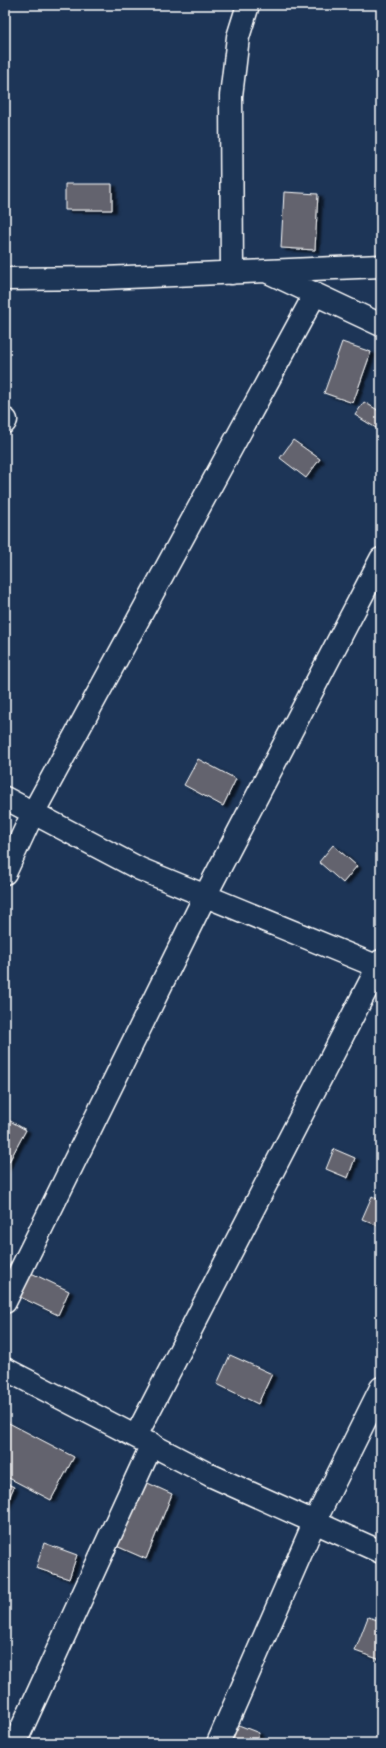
<svg xmlns="http://www.w3.org/2000/svg" width="386" height="1748" font-family="'Gochi Hand',sans-serif">
<style>
.building{fill:#64646e;stroke:#fff;filter:url(#shadow)}
.lines{fill:none;stroke-linecap:round;stroke-linejoin:round}
.minor-casing{stroke:#fff;stroke-width:25}
.minor{stroke:#1d3557;stroke-width:22}
</style>
<defs>
<filter id="shadow"><feDropShadow dx="4.5" dy="2.5" stdDeviation="1" flood-color="#0009"/></filter>
</defs>
<rect width="100%" height="100%" fill="#1d3557"/>
<filter id="ink" filterUnits="userSpaceOnUse"><feTurbulence type="fractalNoise" baseFrequency=".025" numOctaves="2"/><feDisplacementMap in="SourceGraphic" scale="8" xChannelSelector="R" yChannelSelector="G"/><feConvolveMatrix kernelMatrix="1 2 1 2 8 2 1 2 1" color-interpolation-filters="sRGB"/></filter>
<g filter="url(#ink)">
<path class="building" d="M65,184H112V210H65Z
M284,192L318,194L315,250L281,248Z
M342,342L371,352L353,403L324,393Z
M364,402L381,412V431L355,415Z
M293,440L320,459L306,478L280,458Z
M198,759L236,779L223,806L184,785Z
M333,845L357,866L343,883L319,862Z
M5,1118L26,1130L5,1169Z
M334,1149L355,1158L348,1178L326,1169Z
M372,1196L381,1201V1227L362,1219Z
M29,1272L69,1291L58,1315L18,1296Z
M230,1355L272,1374L258,1404L217,1384Z
M5,1421L74,1457L51,1500L5,1476Z
M141,1480L172,1494L146,1559L114,1545Z
M5,1483L14,1487L5,1507Z
M44,1543L77,1555L69,1579L36,1568Z
M368,1617L381,1621V1660L355,1651Z
M236,1724L259,1733L256,1743H229Z"/>
<g class="lines">
<g class="minor-casing">
<path id="minor" d="M268,272L381,325
M232,273L231,96L238,37L248,5
M5,279L104,278L381,266
M5,422L6,420
M5,798L140,869L381,968
M5,873L33,813L315,294
M5,1302L205,896L381,559
M5,1369L210,1475L381,1552
M136,1436L381,961
M15,1743L152,1444
M218,1743L314,1523L381,1388"/>
</g>
<use href="#minor" class="minor"/>
</g>
</g>
<rect width="386" height="1748" fill="none" stroke="#1d3557" stroke-width="20"/>
<rect x="10" y="10" width="366" height="1728" fill="none" stroke="#fff" stroke-width="1.5" filter="url(#ink)"/>
</svg>
